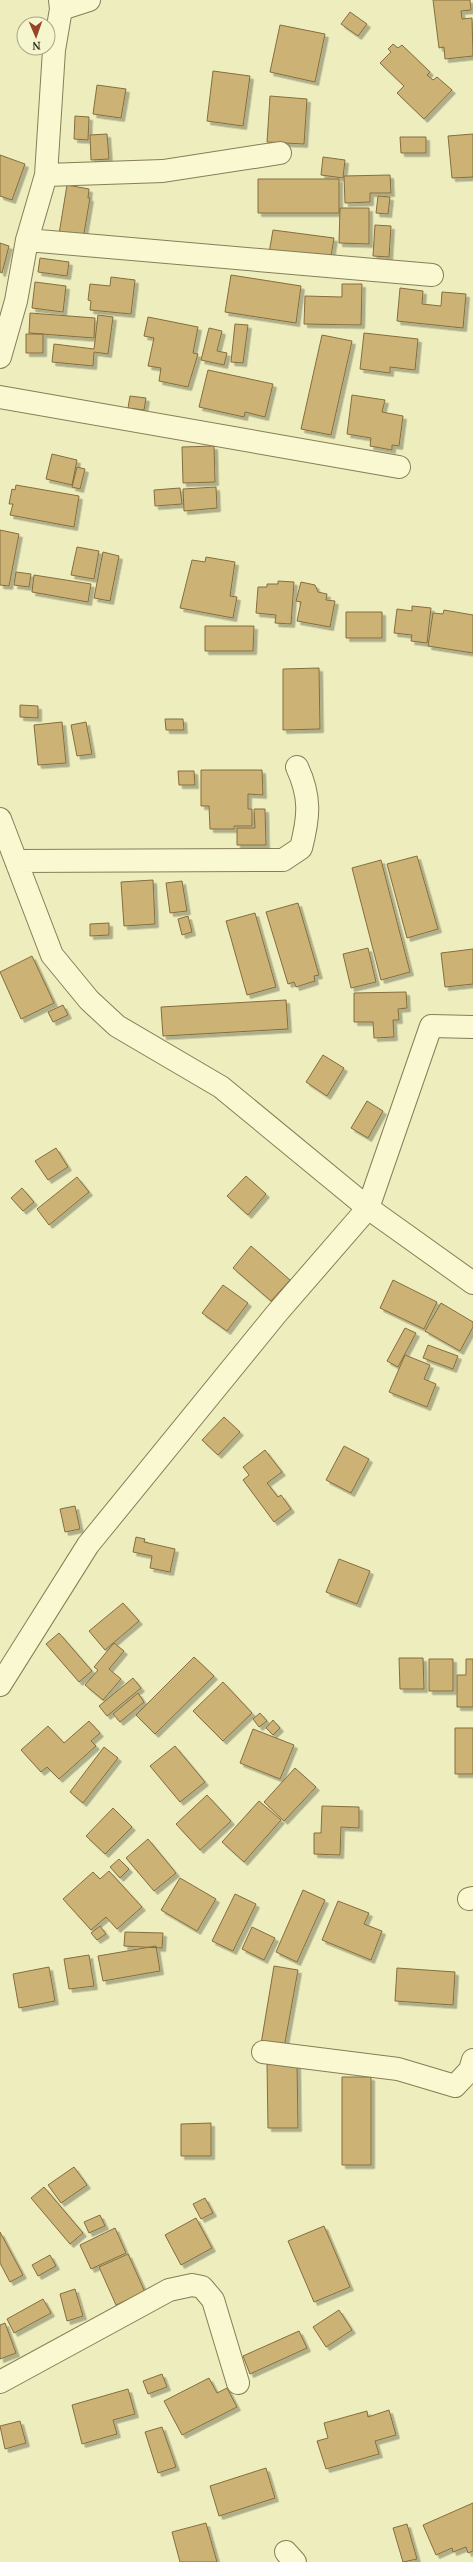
<svg xmlns="http://www.w3.org/2000/svg" width="473" height="2562" font-family="'PT Serif',serif">
<style>
.building{fill:#ccb274;stroke:#856e3d;filter:url(#shadow)}
.lines{fill:none;stroke-linecap:round;stroke-linejoin:round}
.minor-casing{stroke:#867e57;stroke-width:24}
.minor{stroke:#f9f8d1;stroke-width:22}
</style>
<defs>
<filter id="shadow"><feDropShadow dx="3.5" dy="3.5" stdDeviation="0" flood-color="#0004"/></filter>
</defs>
<rect width="100%" height="100%" fill="#eeedbe"/>
<path class="building" d="M433,0H470L471,10L461,11L462,19L472,18L473,56L445,59L444,47L439,48Z
M350,12L367,24L358,36L341,24Z
M280,25L325,34L315,82L270,72Z
M393,44L398,48L402,45L430,72L427,75L433,80L437,77L452,90L424,119L397,93L404,86L380,63L391,52L388,49Z
M213,71L250,76L243,126L207,121Z
M97,85L126,89L121,118L93,114Z
M270,96L307,99L304,144L267,142Z
M75,116L89,117L88,140L74,139Z
M107,134L109,159L91,160L90,135Z
M473,134V177L452,178L448,136Z
M400,137H426V153H401Z
M0,155L25,164L12,200L0,196Z
M323,157L345,160L343,178L321,175Z
M390,175L391,193H370V202L345,203L344,176Z
M258,179H339V213H258Z
M67,185L89,189L88,198H90L83,239L59,234Z
M378,196L390,197L388,214L376,213Z
M340,208H369V244L339,243Z
M375,225L391,226L389,257L373,256Z
M273,230L334,238L330,262L269,253Z
M0,243L9,246L2,273L0,272Z
M40,258L69,262L67,276L38,272Z
M231,275L301,286L296,323L225,312Z
M111,277L135,280L131,314L90,310L91,301L88,300L90,284L110,286Z
M35,282L66,286L63,312L32,308Z
M342,284H362L361,325L304,324L305,296L342,297Z
M400,288L423,291L422,304L441,306L442,292L466,294L463,328L397,321Z
M30,313L95,318L94,338L29,333Z
M98,315L113,317L108,354L94,352L93,366L52,362L54,344L94,349Z
M148,317L198,327L193,353L198,354L188,387L159,381L161,368L148,366L154,338L144,336Z
M235,324L248,325L243,363L231,362Z
M209,328L222,331L217,351L227,353L224,365L201,360Z
M364,333L418,339L415,370L390,367V373L360,369Z
M26,334H43V353H26Z
M322,335L352,341L331,435L301,429Z
M208,370L273,384L265,417L245,412L244,417L199,407Z
M352,395L385,400L382,412L403,416L399,446L392,445V450L370,446L371,438L347,434Z
M130,396L146,398L144,410L128,408Z
M214,446L215,482L183,483L182,447Z
M52,454L77,460L72,485L46,479Z
M77,467L85,469L80,489L72,487Z
M16,485L79,496L74,527L10,515L13,504H9L12,489L15,490Z
M216,487L217,508L184,511L183,489Z
M180,488L182,504L155,506L154,490Z
M0,530L19,534L9,586L0,585Z
M77,547L99,551L94,579L71,575Z
M103,552L119,556L110,601L94,598Z
M206,557L235,562L230,596L237,597L233,618L180,608L192,560L205,562Z
M16,572L31,574L29,587L14,585Z
M34,575L91,584L88,602L32,592Z
M278,581L294,582L291,624L275,623L276,615L256,613L258,587H267V584H278Z
M301,582L315,585L318,592L327,594L326,600L335,601L330,627L297,621L301,602L296,601Z
M412,606L431,608L427,643L411,641L412,635L394,633L397,609L412,611Z
M444,610L473,615V653L428,646L433,613L443,614Z
M346,612H382V638H346Z
M205,626H254L253,651H205Z
M319,668L320,729L283,730V669Z
M20,705L38,706V718L20,717Z
M165,719H183L184,730H166Z
M62,722L66,763L38,765L34,725Z
M86,722L92,754L77,756L71,725Z
M201,770H262L263,795L248,794V809H252V826H234V829H210L209,806H201Z
M178,771H194L195,785H179Z
M254,809H265L266,845H237V828H255Z
M417,856L438,929L407,938L387,864Z
M381,860L410,972L381,980L352,868Z
M153,880L155,924L124,926L121,882Z
M182,881L187,911L170,913L166,883Z
M298,903L319,975L314,976L315,981L296,987L294,982L288,984L266,912Z
M255,913L276,987L247,995L226,921Z
M188,916L192,932L182,935L178,919Z
M109,923V935L90,936V924Z
M368,948L376,982L351,988L343,954Z
M473,949V984L445,987L441,953Z
M32,956L54,1003L21,1019L0,972Z
M406,992L407,1008L398,1009L399,1020H393L394,1037L374,1038L373,1022H354V993Z
M286,1000L288,1029L163,1036L161,1007Z
M63,1005L68,1015L53,1022L48,1012Z
M323,1055L344,1068L327,1096L306,1082Z
M367,1101L383,1111L368,1138L351,1128Z
M56,1148L68,1167L48,1180L35,1161Z
M246,1176L266,1194L248,1215L227,1196Z
M77,1177L89,1192L49,1225L37,1209Z
M22,1188L34,1202L23,1211L11,1198Z
M251,1246L290,1280L271,1301L233,1268Z
M393,1280L437,1302L424,1329L380,1308Z
M223,1285L248,1303L227,1331L202,1313Z
M441,1303L473,1322V1327L460,1351L425,1331Z
M405,1328L416,1333L398,1367L387,1361Z
M428,1345L458,1356L453,1369L423,1358Z
M405,1355L430,1365L424,1379L436,1384L427,1407L389,1392Z
M224,1417L240,1432L218,1455L202,1440Z
M344,1446L369,1459L351,1493L326,1480Z
M265,1450L282,1472L267,1483L278,1497L281,1495L291,1509L274,1522L243,1480L249,1475L243,1467Z
M75,1506L80,1529L65,1532L60,1509Z
M136,1537L145,1539L144,1542L175,1549L170,1572L150,1568L152,1556L133,1552Z
M339,1559L370,1571L357,1604L326,1592Z
M123,1603L139,1621L105,1650L89,1631Z
M59,1633L92,1671L79,1682L46,1644Z
M114,1643L124,1651L109,1669L121,1679L103,1700L85,1685L98,1670L94,1667Z
M194,1657L214,1676L155,1734L136,1715Z
M399,1658H423L424,1689H400Z
M429,1659H453V1691H429Z
M466,1659H473V1707H457V1675H466Z
M133,1678L141,1688L107,1716L99,1706Z
M223,1682L252,1713L223,1741L193,1711Z
M138,1693L144,1702L120,1722L113,1714Z
M260,1713L267,1721L259,1727L253,1719Z
M273,1720L280,1728L273,1735L266,1728Z
M89,1721L100,1733L91,1741L96,1746L59,1779L47,1767L41,1772L21,1750L48,1726L64,1743Z
M455,1728H473V1774H455Z
M253,1729L294,1745L280,1779L240,1763Z
M175,1746L205,1782L180,1802L150,1766Z
M104,1747L118,1758L83,1803L70,1792Z
M295,1768L316,1787L284,1821L264,1802Z
M207,1795L231,1821L200,1850L176,1824Z
M259,1801L281,1820L244,1862L222,1842Z
M322,1806L359,1807V1828L341,1827L340,1855L314,1854V1833H321Z
M113,1808L132,1827L105,1854L86,1836Z
M148,1839L176,1873L154,1891L126,1858Z
M119,1859L129,1869L120,1878L110,1867Z
M109,1871L142,1907L117,1929L106,1917L91,1930L63,1899L93,1872L100,1879Z
M180,1878L216,1899L197,1931L161,1910Z
M303,1890L325,1900L297,1962L276,1952Z
M235,1894L256,1904L233,1951L212,1941Z
M338,1901L369,1913L364,1924L382,1931L371,1960L322,1940Z
M100,1926L106,1934L97,1940L91,1933Z
M252,1927L275,1938L264,1960L242,1949Z
M125,1932L163,1933L162,1948L124,1946Z
M156,1946L160,1971L103,1981L98,1956Z
M89,1955L94,1986L69,1989L64,1959Z
M274,1966L298,1970L284,2048L261,2044Z
M49,1967L55,2001L19,2008L13,1974Z
M397,1968L455,1972L453,2005L395,2001Z
M267,2063H297L298,2128H268Z
M342,2077H371V2165H342Z
M211,2123V2156H181V2124Z
M74,2167L87,2185L61,2203L48,2185Z
M44,2187L83,2233L70,2244L31,2198Z
M205,2198L213,2213L201,2219L193,2204Z
M100,2215L105,2226L89,2233L84,2222Z
M196,2218L212,2248L181,2265L165,2235Z
M324,2226L350,2287L314,2302L288,2241Z
M115,2228L126,2253L91,2269L80,2245Z
M0,2232L23,2275L10,2282L0,2263Z
M128,2254L145,2292L116,2305L99,2267Z
M50,2255L56,2266L38,2276L32,2265Z
M75,2289L83,2316L67,2321L60,2294Z
M43,2299L51,2313L14,2333L7,2319Z
M339,2310L352,2330L326,2347L313,2327Z
M5,2323L16,2353L0,2359V2325Z
M299,2331L307,2348L250,2374L243,2356Z
M162,2374L167,2387L148,2394L143,2381Z
M209,2378L217,2393L227,2388L237,2407L182,2435L164,2401Z
M128,2389L135,2414L113,2420L117,2434L82,2444L72,2405Z
M389,2410L396,2435L375,2441L379,2454L326,2469L317,2441L328,2438L324,2423L367,2411L368,2417Z
M20,2421L26,2443L5,2449L0,2426Z
M162,2427L176,2467L158,2473L145,2432Z
M266,2468L275,2498L219,2516L210,2486Z
M473,2503V2551L468,2553L466,2547L453,2552L452,2548L436,2555L423,2525Z
M206,2523L217,2562H180L172,2532Z
M407,2524L417,2559L403,2562L393,2528Z"/>
<g class="lines">
<g class="minor-casing">
<path id="minor" d="M61,9L89,0
M46,175L163,171L280,153
M27,240L432,275
M0,357L16,301L27,240L46,175L54,50L61,9L60,0
M0,397L399,467
M0,819L52,955L89,1000L117,1026L221,1087L368,1208L473,1283
M16,861L283,860L301,848C309,817 311,797 297,767
M0,1685L88,1545L277,1313L368,1208L431,1026L473,1027
M469,1899L473,1898
M263,2052L398,2069L455,2086L470,2070L473,2060
M0,2382L169,2290L192,2285L202,2287L213,2300L238,2383
M286,2552L295,2562"/>
</g>
<use href="#minor" class="minor"/>
</g>
<g transform="translate(36 36) rotate(178)"><circle r="19" fill="#f5f5ce" stroke="#a8a687"/>
<path d="M0-3L7 15L0 10L-7 15Z" fill="#954627"/>
<text y="-6" font-size="11" font-weight="bold" text-anchor="middle" fill="#352f1c">N</text>
</g>
</svg>
